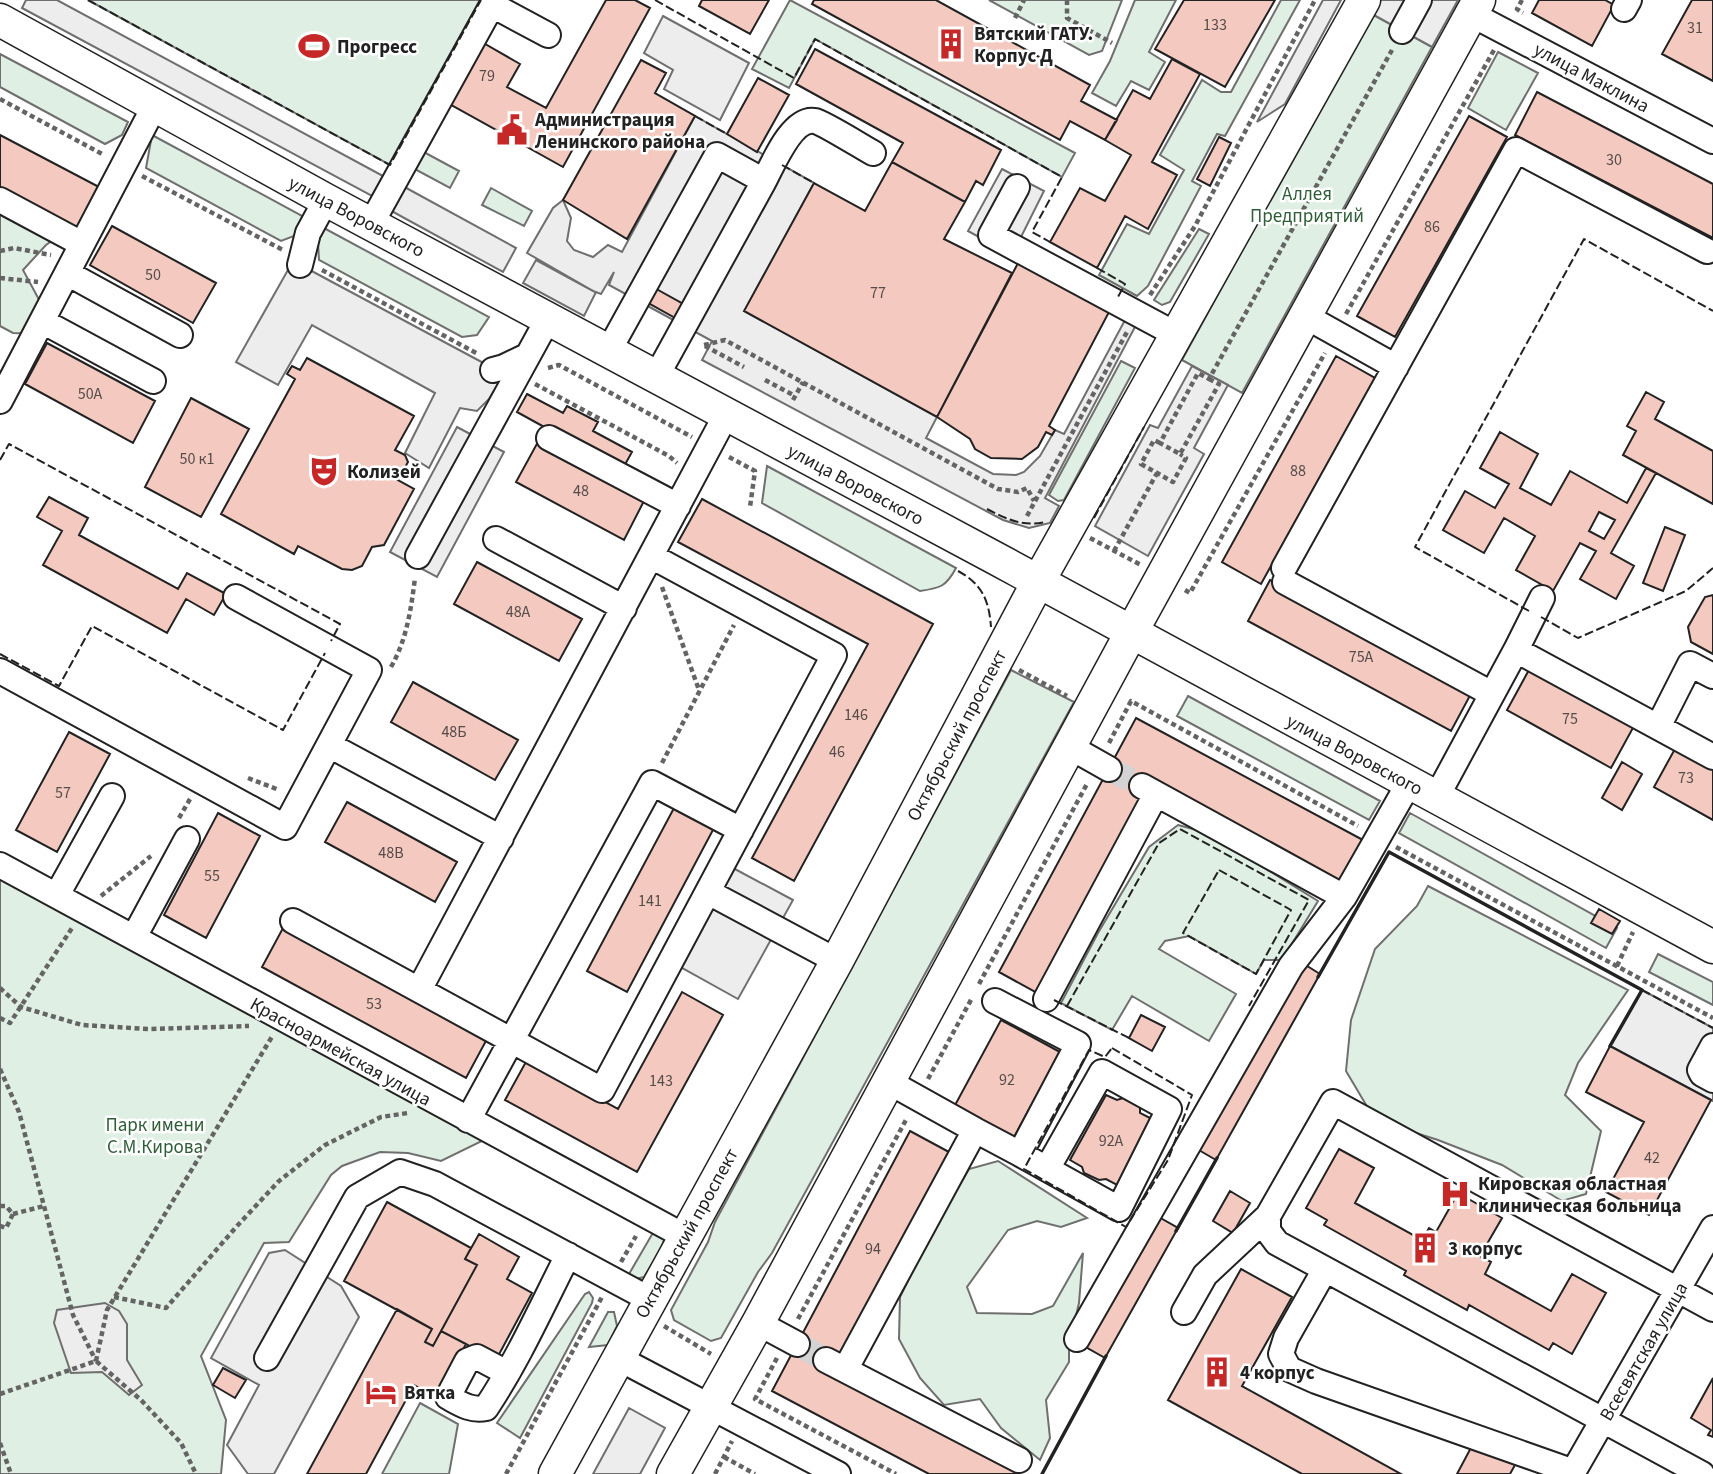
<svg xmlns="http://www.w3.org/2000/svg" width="1713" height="1474" font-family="'Source Sans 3',sans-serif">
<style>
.green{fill:#e0efe3;stroke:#6f6f6f;stroke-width:2}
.parking{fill:#ededed;stroke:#6f6f6f;stroke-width:2}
.building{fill:#f3c9c0;stroke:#222;stroke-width:2;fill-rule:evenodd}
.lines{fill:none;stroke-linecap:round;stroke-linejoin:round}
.minor-tunnel{stroke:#d3d3d3;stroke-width:24;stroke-dasharray:24 12;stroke-linecap:butt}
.minor-casing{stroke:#222;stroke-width:28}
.major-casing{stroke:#222;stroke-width:35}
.path{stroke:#646464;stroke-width:4.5;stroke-dasharray:5 3.5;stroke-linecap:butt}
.minor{stroke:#fff;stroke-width:24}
.major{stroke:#fff;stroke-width:32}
.fence{stroke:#222;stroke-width:2;stroke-dasharray:9 3.5;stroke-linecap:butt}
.wall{stroke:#222;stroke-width:3.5}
.labels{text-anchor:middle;stroke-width:5;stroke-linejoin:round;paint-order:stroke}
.number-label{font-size:16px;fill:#564c4a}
.poi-label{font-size:19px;font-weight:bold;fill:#222;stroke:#fff;text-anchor:start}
.street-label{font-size:19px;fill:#222;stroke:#fff}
.park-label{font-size:19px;fill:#2f5e38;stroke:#fff}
</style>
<rect width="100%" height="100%" fill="#fff"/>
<path class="green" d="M88,0H481L390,165Z
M790,0L1075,153L1062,177L815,39L789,88L752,69Z
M989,0H1122L1102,51L1089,55Z
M1135,0H1176L1149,52L1165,62L1149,90L1131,81L1116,106L1092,93L1110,61Z
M1281,0H1300L1225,136L1217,134L1192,181L1201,186L1148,286L1137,296L1099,275L1127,224L1149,234L1184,170L1160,155L1202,80L1221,92H1231Z
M1372,14L1432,47L1242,393L1182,360Z
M1498,52L1538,73L1506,130L1468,108Z
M0,54L128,122L122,135L105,144L0,87Z
M152,135L306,218L294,236L281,241L146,168Z
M420,150L459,171L450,188L411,167Z
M491,188L532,211L524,226L482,205Z
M0,203L66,231L46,245L23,270L43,307L39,334L13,333L0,326Z
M322,227L489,317L477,335L462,337L319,260L318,243Z
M1199,229L1209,234L1170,302L1162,305L1154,300Z
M1121,361L1135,368L1064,500L1058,501L1049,495Z
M767,466L956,568C946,587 940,588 920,591L762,503Z
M1011,670L1074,702L772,1253L758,1272L721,1338L711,1341L674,1320L671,1310L708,1242L715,1222Z
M1188,696L1380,801L1369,820L1177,716Z
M1410,813L1617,928L1606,948L1399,833Z
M1178,825L1208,833L1318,901L1282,960H1264L1256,974L1189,936L1165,941L1159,949L1236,994L1209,1041L1132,996L1112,1030L1061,1003L1098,933L1149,847Z
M0,875L484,1140L441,1161L408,1153L380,1152L342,1166L331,1175L289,1242L264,1243L201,1356L226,1420L221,1474H0Z
M1428,886L1628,990L1578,1063L1565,1095L1601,1131L1586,1194L1562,1201L1502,1165L1438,1140L1375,1120L1346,1071L1351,1020L1375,949L1417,906Z
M1658,954L1713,982V1005L1649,972Z
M998,1161L1087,1218L1061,1227L1037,1221L1008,1230L967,1287L977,1313L1032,1314L1053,1306L1083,1253L1079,1303L1069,1344V1362L1046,1400L1050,1438L1040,1460L1001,1428L980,1399L944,1405L920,1378L899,1339L900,1297L931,1234L969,1169Z
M654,1231L660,1234L664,1240L660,1251L644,1277L631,1280L629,1274Z
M589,1292L593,1298L592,1303L520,1438L497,1423L585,1294Z
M608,1312H614L617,1326L608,1345L589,1347Z
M420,1403L458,1424L449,1474H382Z"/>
<path class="parking" d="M26,0H57L383,176L372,196L22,8Z
M1323,0H1341L1285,104L1257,122Z
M1380,0H1458L1432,47L1372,14Z
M663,16L749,63L720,120L664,89L673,70L644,53Z
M695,116L814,183L745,311L937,417L926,438L993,474L1016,475L1024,472L1040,456L1055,430L1064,434L1125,320L1136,325L1045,498L1059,506L1050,523L1029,528L1003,520L702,360L712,341L609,285L614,272L601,294L596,292L584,316L523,283L536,260L595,292L527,253L553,208L563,200L571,218L567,241L574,250L593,257L608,245L622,252Z
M1002,169L1044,191L1012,255L968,231Z
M399,184L516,248L503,272L386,208Z
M293,261L504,374L489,399L477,411L460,408L429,468L405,453L435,393L312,325L278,385L236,362Z
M1192,366L1228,385L1194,448L1204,454L1148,556L1095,526L1150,425L1158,428Z
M457,427L504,452L437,577L390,552Z
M733,868L793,900L738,999L677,965Z
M1642,990L1713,1028V1101L1610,1046Z
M285,1250L341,1286L359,1317L274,1474H248L227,1445L259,1385L211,1358L269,1253Z
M105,1303L119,1311L127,1324V1360L142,1385L129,1395L102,1372L71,1373L54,1323L57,1310Z
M629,1408L665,1428L640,1474H593Z"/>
<path class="building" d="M606,0H635L650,8L563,167L446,102L480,41L520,64L507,87L546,108Z
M702,0H769L750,34L699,6Z
M814,0H936L1090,85L1081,101L1117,120L1105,140L1070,121L1060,140L812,4Z
M1184,0H1275L1225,87L1155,49Z
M1539,0H1605L1614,5L1592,46L1532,13Z
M1692,0H1713V81L1662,54Z
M815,49L1001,150L983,185L976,181L965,202L892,162L903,143L796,84Z
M1172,59L1200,74L1152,162L1177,175L1148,229L1125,216L1097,268L1050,242L1080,188L1105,201L1131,155L1105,140L1133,90L1150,99Z
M641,60L666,73L655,93L695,116L627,239L563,200Z
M758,78L789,95L757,152L727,134Z
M1537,92L1713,184V238L1515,135Z
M1469,116L1507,137L1395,337L1357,316Z
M0,135L99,187L77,228L0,187Z
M1219,137L1231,143L1210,186L1197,179Z
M892,162L965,202L944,239L1012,273L937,417L744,311L814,183L865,211Z
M112,226L216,283L193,323L90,265Z
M1018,263L1109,312L1049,426L1055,430L1052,435L1046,432L1038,447L1022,459L991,458L975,449L970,439L937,417Z
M651,286L685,305L677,319L643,300Z
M47,343L155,401L133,443L25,384Z
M1336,356L1375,378L1261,584L1222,562Z
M307,358L414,416L395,450L405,455L408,462L398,480L414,489L384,545L372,547L362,566L352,570L342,569L298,546L294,554L221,514L295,379L287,374L292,366L300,370Z
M1646,392L1664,402L1655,419L1713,451V504L1623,455L1636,431L1627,426Z
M527,394L563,413L567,406L598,422L593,431L632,452L622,470L517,412Z
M191,398L249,429L201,517L145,487Z
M1500,432L1538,454L1520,488L1551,505L1570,471L1627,503L1646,468L1656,473L1611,553L1634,566L1616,599L1580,579L1596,551L1580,543L1553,591L1516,570L1535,536L1504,518L1484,553L1443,530L1465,491L1495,508L1509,484L1480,468ZM1599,512L1615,520L1604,539L1589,531Z
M539,440L646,497L624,540L516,482Z
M49,497L88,518L79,535L178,589L187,573L226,594L214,615L186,599L167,633L43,565L62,531L37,517Z
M702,499L933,624L794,881L752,858L868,644L678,542Z
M1665,527L1685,535L1663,591L1643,583Z
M477,562L582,619L559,661L454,604Z
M1270,580L1473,690L1451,731L1248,621Z
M1713,595V654L1691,642L1688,627L1705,597Z
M1530,668L1634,726L1611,768L1507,710Z
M413,682L518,740L495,780L391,722Z
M1136,718L1363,840L1340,883L1144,794L1037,993L999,972Z
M69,732L110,754L57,852L16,830Z
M1676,747L1713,767V820L1654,787Z
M1622,762L1642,774L1622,810L1602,798Z
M347,802L457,862L435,902L325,842Z
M674,808L714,828L627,992L587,971Z
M218,813L260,836L206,938L164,915Z
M1599,909L1620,921L1612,934L1591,923Z
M283,928L487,1039L466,1078L262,967Z
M1304,964L1320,974L1216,1160L1197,1149Z
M682,992L723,1015L637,1172L505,1100L527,1060L618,1109Z
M1141,1015L1165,1027L1152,1051L1129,1038Z
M1001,1020L1060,1052L1013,1139L954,1107Z
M1610,1046L1711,1100L1649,1215L1606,1192L1644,1122L1586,1092Z
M1106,1095L1117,1100L1123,1098L1140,1107V1113L1152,1119L1117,1185L1106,1179L1099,1180L1084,1173L1082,1167L1070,1160Z
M910,1131L949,1152L838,1362L1021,1469L1018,1474H929L772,1391Z
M1339,1149L1374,1168L1355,1203L1422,1240L1429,1228L1436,1232L1458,1193L1502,1218L1480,1256L1491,1262L1485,1274L1551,1311L1572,1274L1606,1293L1572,1354L1553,1343L1549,1350L1469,1305L1467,1310L1404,1275L1406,1271L1324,1225L1327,1220L1306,1208Z
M1230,1191L1250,1203L1233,1233L1213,1221Z
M387,1202L471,1248L465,1259L477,1265L433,1346L425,1342L432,1329L344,1281Z
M1157,1216L1178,1228L1105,1358L1084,1346Z
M479,1234L519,1257L507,1279L532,1293L496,1360L441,1331L477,1265L465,1259Z
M1241,1269L1292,1297L1242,1386L1401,1474H1302L1168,1400Z
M397,1309L432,1329L425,1342L433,1346L441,1331L466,1344L437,1398L414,1385L366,1474H307Z
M223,1368L246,1380L235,1398L213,1385Z
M1713,1378V1437L1708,1435L1711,1430L1691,1418Z
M1474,1442L1515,1465L1510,1474H1457Z"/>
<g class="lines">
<path class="minor-tunnel" d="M1109,769L1142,786
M797,1344L826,1360"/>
<g class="minor-casing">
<path id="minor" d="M1624,9L1629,0
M1471,14L1713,141
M1402,31L1419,0
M764,181C773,164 792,117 815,121C824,123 862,147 873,153
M1017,187L991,235L1177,335
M0,200L82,244
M371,224L492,5L548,35
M300,265L308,233L326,200
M67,273L180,335
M1305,316L1396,367
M42,321L153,381
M608,352L717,155L764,181L656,377
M493,370L504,367L527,356
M0,401L155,105
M549,438L678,506
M496,539L624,608
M418,556L548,319
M1284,568L1516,150L1707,251
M1285,582L1492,694
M1516,650L1542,598
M0,671L285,827L369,670L236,597
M1658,727L1690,664L1713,676
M329,745L501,838
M1070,747L1109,769
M1142,786L1344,897L1409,783
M1436,798L1516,650L1713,757
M0,865L684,1236
M708,892L837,961
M57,895L112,796
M293,921L602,1090L834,655L651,556
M134,937L187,839
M419,990L726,415
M1046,999L1156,794
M1713,1046L1700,1070L1702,1074L1713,1080
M468,1120L652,783L741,830
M975,1130L1020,1154L1078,1044L995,1001
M1020,1154L1119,1209L1169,1109L1102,1072L1047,1169
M1324,1271L1286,1338L1281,1354L1289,1369L1316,1381L1574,1472
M1184,1312L1205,1275L1268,1216
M758,1323L797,1344
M1077,1339L1291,966L1344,897
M267,1358L357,1197L400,1172L435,1184L649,1299
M618,1358L838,1474
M826,1360L1019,1460
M845,1370L975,1130L889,1082
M507,1373L477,1357L467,1361L448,1397C461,1404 471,1411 486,1408C518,1360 542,1306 568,1255
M1572,1474L1713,1228
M1702,1474L1277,1243L1268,1231V1216L1333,1102L1713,1309"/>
</g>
<g class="major-casing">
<path id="major" d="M0,20L326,200L995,558L1713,947
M555,1474L837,961L1038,582L1364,0
M673,1474L758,1323L1131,633L1479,0"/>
</g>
<path class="path" d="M1067,0V18L1112,43
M1522,0L1517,9L1523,13
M1015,18L1024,0
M0,99L104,155
M142,176L283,250
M0,251L14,248L51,255
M322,270L478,354
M0,278L38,282
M1150,295L1195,226L1315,0
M1346,314L1494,50
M704,345L725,340L998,489L1018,492L1027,488L1034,501
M705,346L744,367
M548,368L559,365L692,437
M1209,379L1219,384L1180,454L1160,443L1198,373L1209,379L1392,50
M765,380L795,396
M535,384L669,456L677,463
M793,400L803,382
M1160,443L1154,440L1141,464L1173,482L1186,458L1180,454
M729,457L755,471L750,507
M1027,516L1127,332
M1090,538L1141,565
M1114,551L1157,473
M662,587L699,690
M1185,590L1190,593L1325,353
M391,667C407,639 411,609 415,578
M1019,670L1067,696
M1109,743L1131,701L1358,826
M662,763L734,625
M248,778L279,790
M179,818L190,799
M1396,847L1713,1018
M101,896L151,856
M1617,966L1633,932
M979,984L1088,782
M0,988L21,1007L82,1025L149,1029L249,1026
M0,1018L10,1023L72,928
M0,1069L19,1112L73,1315L96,1361
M928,1079L972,998
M0,1206H6L13,1214L6,1228L0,1226
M13,1214L44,1206
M621,1262L636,1236
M114,1297L166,1308L237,1226L279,1181L325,1145L381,1117L408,1113
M798,1319L907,1118
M664,1326L711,1354
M777,1358L755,1399L896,1474
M96,1361L107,1310L273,1035
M0,1394L96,1361L141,1400L181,1443L196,1474
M0,1443L11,1474
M724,1457L755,1474
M506,1474L602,1297
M715,1474L732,1441"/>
<use href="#minor" class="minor"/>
<use href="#major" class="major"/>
<path class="fence" d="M88,0L390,165L481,0
M655,0L794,78L815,39L1062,177L1032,232L1050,242
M695,116L727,134
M782,165L814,183
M1097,268L1125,284L1118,297
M0,460L9,444L340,624L331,641
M987,509C1006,519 1023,527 1045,522
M1094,518L1144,427
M958,571C982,584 989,600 991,627
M1529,611L1415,547L1584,239L1713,311
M1541,617L1578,638L1686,591L1713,568
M0,654L59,686L92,626L283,730L325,653
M1219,870L1291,910L1256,974L1183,933Z
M1642,990L1713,1028
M1054,1000L1129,1038
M1067,1006L1159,843L1180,829L1309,900L1249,1006
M1112,1048L1192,1095L1168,1160L1126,1227L1024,1169L1089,1050L1105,1057Z"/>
<path class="wall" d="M1318,977L1389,852L1642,990L1610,1046
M1176,1231L1217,1158
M1042,1474L1106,1356"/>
</g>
<defs>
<g id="building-bare" transform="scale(2.415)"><path d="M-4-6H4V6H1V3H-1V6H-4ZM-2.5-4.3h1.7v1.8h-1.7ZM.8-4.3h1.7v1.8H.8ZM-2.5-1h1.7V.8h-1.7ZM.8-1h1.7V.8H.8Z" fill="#c62828" stroke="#fff" stroke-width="2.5" paint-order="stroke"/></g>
<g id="stadium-bare" transform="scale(2.415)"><path d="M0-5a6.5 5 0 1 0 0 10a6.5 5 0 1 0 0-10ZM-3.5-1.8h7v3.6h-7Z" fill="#c62828" stroke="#fff" stroke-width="2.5" paint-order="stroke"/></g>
<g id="civic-bare" transform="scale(2.415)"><path d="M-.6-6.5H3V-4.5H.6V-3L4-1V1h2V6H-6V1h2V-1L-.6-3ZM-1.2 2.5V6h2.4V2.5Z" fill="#c62828" stroke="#fff" stroke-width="2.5" paint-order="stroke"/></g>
<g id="theatre-bare" transform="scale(2.415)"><path d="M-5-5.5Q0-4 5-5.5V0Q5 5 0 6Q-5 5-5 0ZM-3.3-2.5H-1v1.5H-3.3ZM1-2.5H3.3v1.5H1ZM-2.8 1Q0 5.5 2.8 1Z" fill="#c62828" stroke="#fff" stroke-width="2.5" paint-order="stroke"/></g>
<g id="hospital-bare" transform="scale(2.415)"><path d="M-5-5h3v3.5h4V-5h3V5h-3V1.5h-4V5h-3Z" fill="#c62828" stroke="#fff" stroke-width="2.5" paint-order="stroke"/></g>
<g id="hotel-bare" transform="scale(2.415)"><path d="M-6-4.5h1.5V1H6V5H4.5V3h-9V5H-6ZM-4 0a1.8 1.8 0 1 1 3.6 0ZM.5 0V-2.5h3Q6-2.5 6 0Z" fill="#c62828" stroke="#fff" stroke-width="2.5" paint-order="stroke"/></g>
</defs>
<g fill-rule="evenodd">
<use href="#building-bare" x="951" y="44"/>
<use href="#stadium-bare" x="314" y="46"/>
<use href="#civic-bare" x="512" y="130"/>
<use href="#theatre-bare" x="324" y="471"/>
<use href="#hospital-bare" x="1455" y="1194"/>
<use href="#building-bare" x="1425" y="1248"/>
<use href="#building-bare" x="1217" y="1372"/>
<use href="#hotel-bare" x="381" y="1392"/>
</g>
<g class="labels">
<g class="number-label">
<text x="1215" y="30">133</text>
<text x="1695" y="33">31</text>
<text x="487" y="81">79</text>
<text x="1614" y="165">30</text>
<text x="1432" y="232">86</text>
<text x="153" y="280">50</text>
<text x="878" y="298">77</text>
<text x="90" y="399">50А</text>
<text x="197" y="464">50 к1</text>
<text x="1298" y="476">88</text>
<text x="581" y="496">48</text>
<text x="518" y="617">48А</text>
<text x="1361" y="662">75А</text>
<text x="856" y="720">146</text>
<text x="1570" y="724">75</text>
<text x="454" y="737">48Б</text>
<text x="837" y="757">46</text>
<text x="1686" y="783">73</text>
<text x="63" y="798">57</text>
<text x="391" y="858">48В</text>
<text x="212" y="881">55</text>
<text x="650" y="906">141</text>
<text x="374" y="1009">53</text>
<text x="1007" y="1085">92</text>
<text x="661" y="1086">143</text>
<text x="1111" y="1146">92А</text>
<text x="1652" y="1163">42</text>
<text x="873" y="1254">94</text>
</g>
<g class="poi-label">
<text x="974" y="40">Вятский ГАТУ.<tspan x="974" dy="22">Корпус Д</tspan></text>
<text x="337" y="53">Прогресс</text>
<text x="535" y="126">Администрация<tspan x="535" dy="22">Ленинского района</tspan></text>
<text x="347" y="478">Колизей</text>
<text x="1478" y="1190">Кировская областная<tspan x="1478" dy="22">клиническая больница</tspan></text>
<text x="1448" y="1255">3 корпус</text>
<text x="1240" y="1379">4 корпус</text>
<text x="404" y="1399">Вятка</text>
</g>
<g class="street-label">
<text transform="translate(1592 77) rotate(28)" y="7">улица Маклина</text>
<text transform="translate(357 216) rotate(28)" y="7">улица Воровского</text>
<text transform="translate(856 484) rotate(28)" y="7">улица Воровского</text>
<text transform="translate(956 735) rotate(-62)" y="7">Октябрьский проспект</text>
<text transform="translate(1355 754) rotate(28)" y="7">улица Воровского</text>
<text transform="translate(341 1051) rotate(29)" y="7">Красноармейская улица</text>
<text transform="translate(686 1233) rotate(-61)" y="7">Октябрьский проспект</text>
<text transform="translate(1643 1351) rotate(-60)" y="7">Всесвятская улица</text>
</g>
<g class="park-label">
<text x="1307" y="200">Аллея<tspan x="1307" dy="22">Предприятий</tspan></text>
<text x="155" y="1131">Парк имени<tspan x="155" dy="22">С.М.Кирова</tspan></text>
</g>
</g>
</svg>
